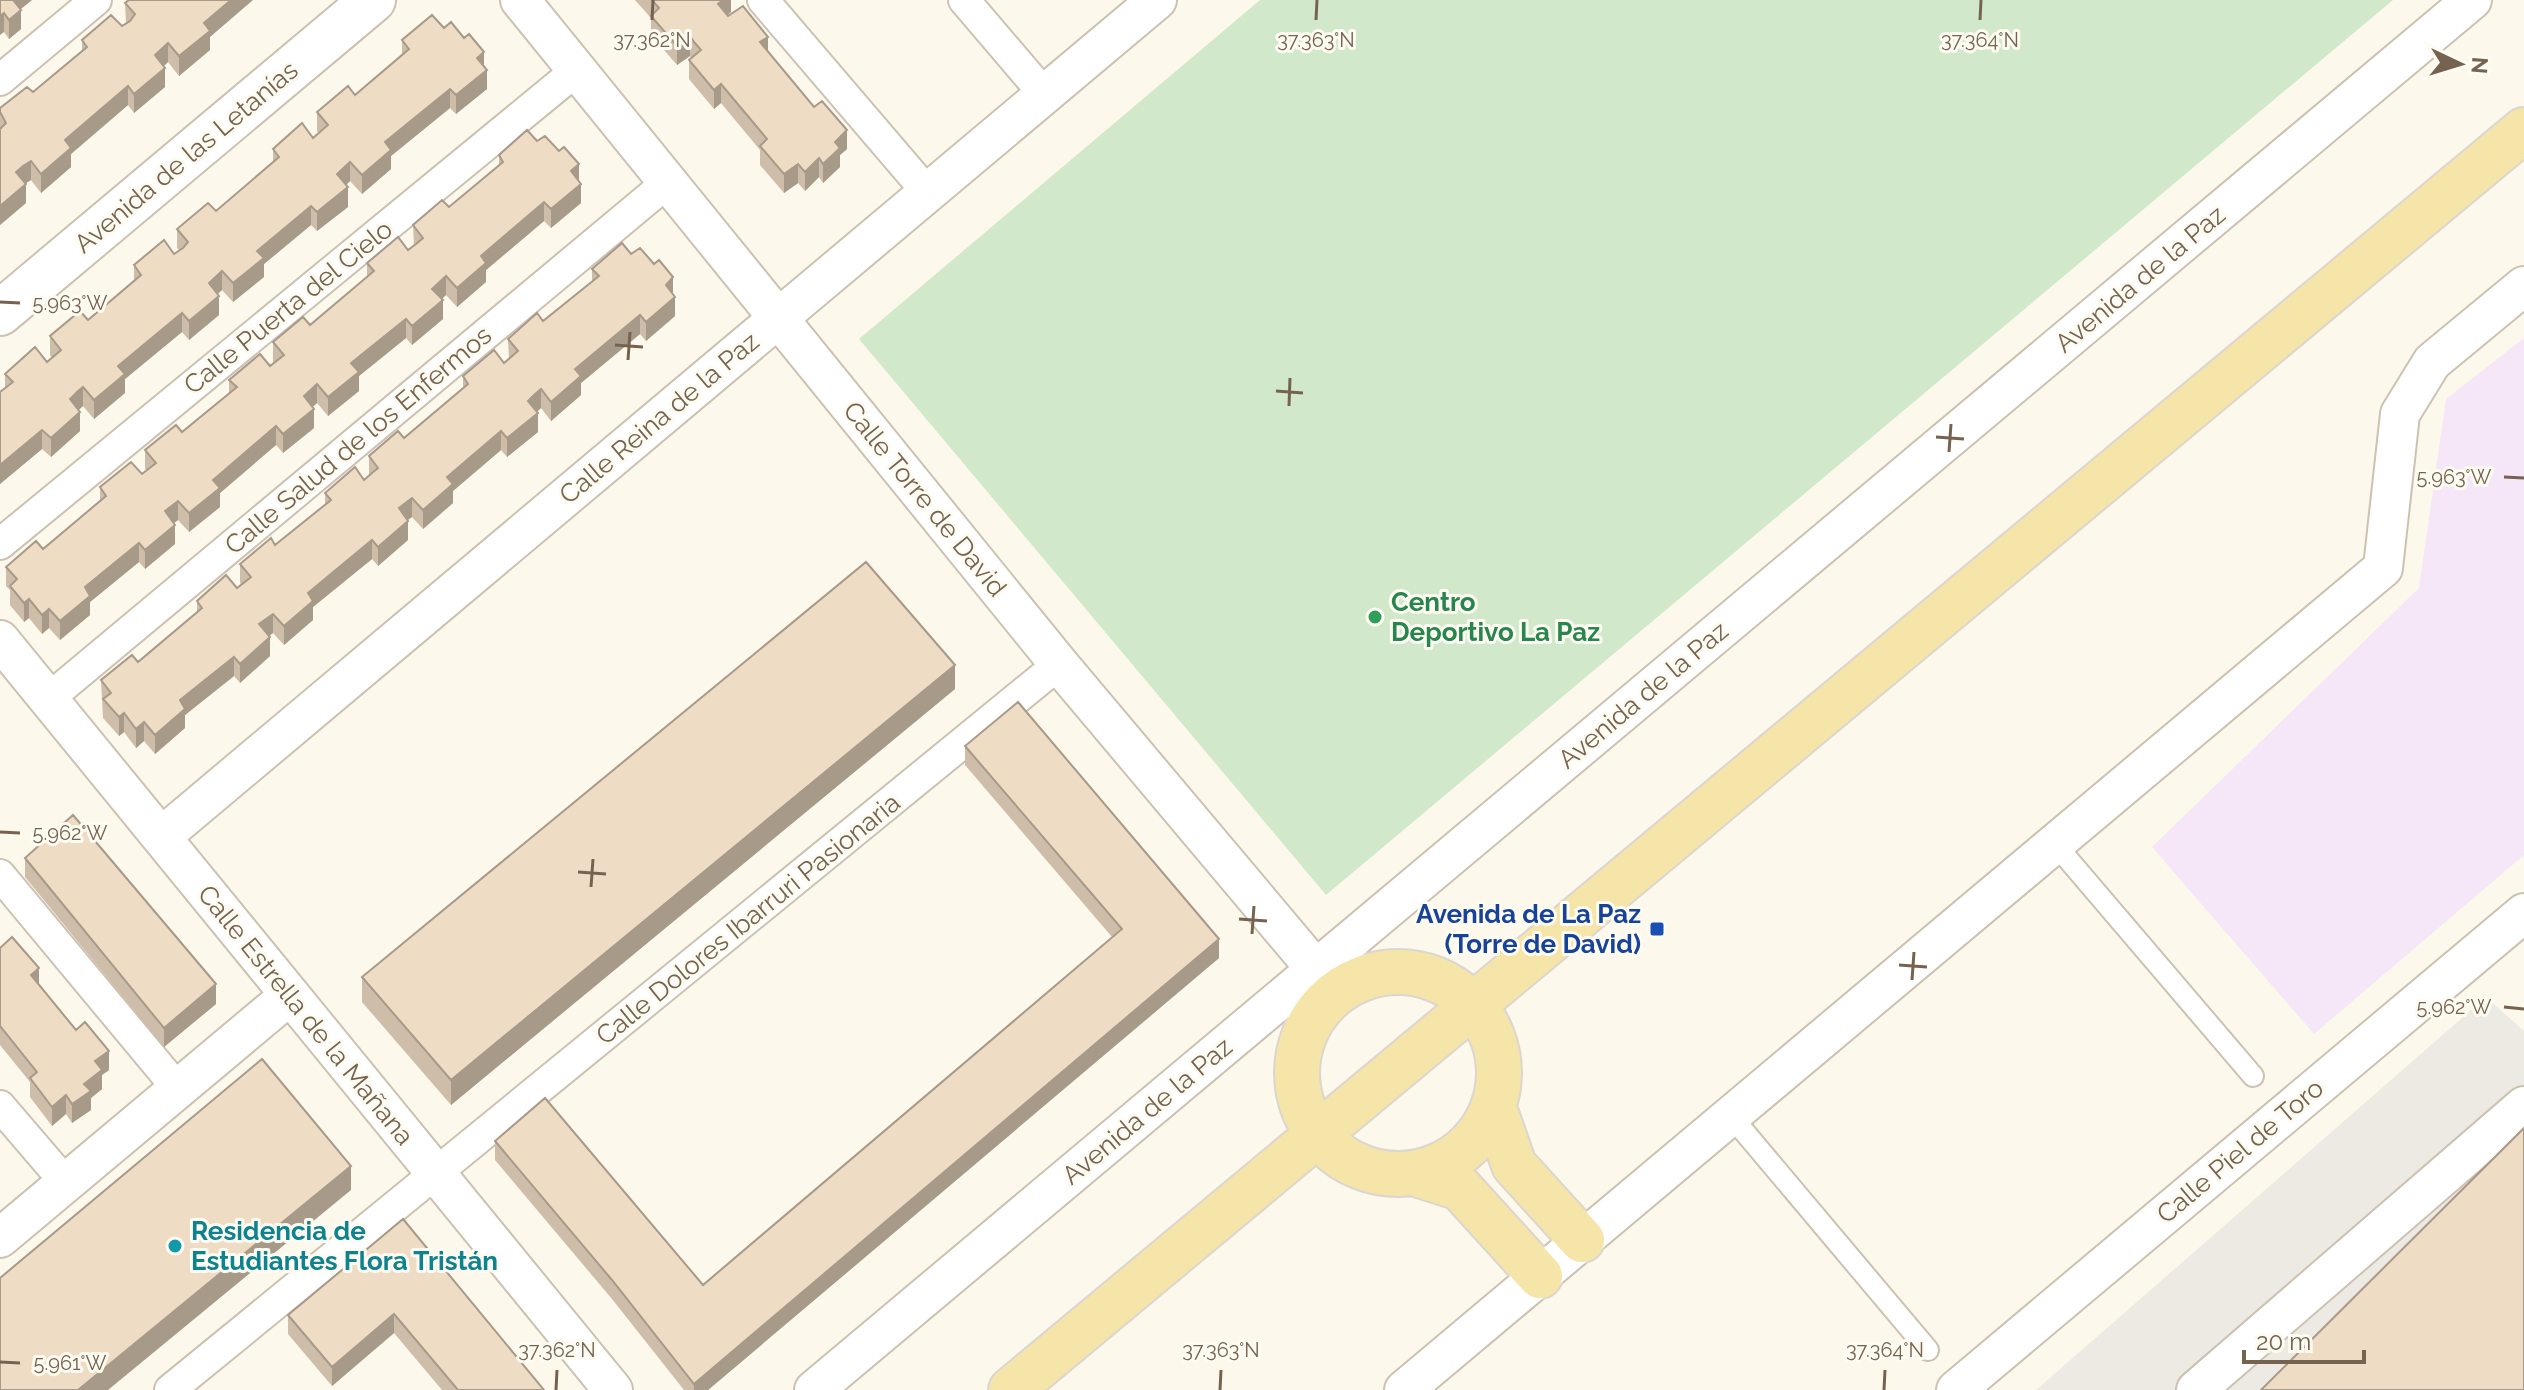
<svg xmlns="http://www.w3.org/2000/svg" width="2524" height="1390" font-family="Raleway,sans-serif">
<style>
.industrial{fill:#edeae3}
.education{fill:#f5e7f8}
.green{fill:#d1e9ca}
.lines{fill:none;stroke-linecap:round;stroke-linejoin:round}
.service-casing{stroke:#cdc2b1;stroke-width:24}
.pedestrian-casing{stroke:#cdc2b1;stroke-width:34}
.minor-casing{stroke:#cdc2b1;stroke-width:42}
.tertiary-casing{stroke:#cdc2b1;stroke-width:48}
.primary-casing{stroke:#dbd6d1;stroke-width:48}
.service{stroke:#fff;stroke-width:20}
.pedestrian{stroke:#fff;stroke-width:30}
.minor{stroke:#fff;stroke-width:38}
.tertiary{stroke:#fff;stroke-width:44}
.primary{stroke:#f5e5a8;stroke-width:44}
.wall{fill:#cebda9}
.shaded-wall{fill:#a79a89}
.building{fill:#efdcc4;stroke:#a79a89;stroke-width:2}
.ticks{fill:none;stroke:#76634f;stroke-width:3}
.leisure-dot{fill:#2e9e5b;stroke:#fefbf2;stroke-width:3}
.transit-dot{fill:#1a4fb4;stroke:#fefbf2;stroke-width:3}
.culture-dot{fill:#0f9aa8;stroke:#fefbf2;stroke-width:3}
.labels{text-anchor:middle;stroke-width:6;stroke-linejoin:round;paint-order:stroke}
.street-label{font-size:26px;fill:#76634f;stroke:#fefbf2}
.leisure-label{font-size:26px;font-weight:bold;fill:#27864d;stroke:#fefbf2;text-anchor:start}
.transit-label{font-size:26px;font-weight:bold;fill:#164399;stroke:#fefbf2;text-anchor:end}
.culture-label{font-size:26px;font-weight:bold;fill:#0d838f;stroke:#fefbf2;text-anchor:start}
.ticks-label{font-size:20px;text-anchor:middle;fill:#76634f;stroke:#fefbf2;stroke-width:6;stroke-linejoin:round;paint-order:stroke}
</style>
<rect width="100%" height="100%" fill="#fcf8eb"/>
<path class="industrial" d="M2486,997L2524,1031V1390H2036Z"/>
<path class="education" d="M2524,338V855L2314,1034L2152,847L2419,588L2446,399Z"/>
<path class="green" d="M1260,0H2393L1326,895L859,339Z"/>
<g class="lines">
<g class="service-casing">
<path id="service" d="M2055,844L2253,1076
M1731,1116L1928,1350"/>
</g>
<g class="pedestrian-casing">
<path id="pedestrian" d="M763,0L928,193
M964,0L1045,95
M0,80L96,0
M0,544L577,70
M48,699L668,182
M0,875L178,1089
M0,1106L66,1183
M170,1390L1059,664"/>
</g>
<g class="minor-casing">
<path id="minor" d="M520,0L1059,664L1335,992
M0,640L613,1390
M161,837L1157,0
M0,1238L290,995
M814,1390L2472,0
M1404,1390L2383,568L2400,414L2432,362L2524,286
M1956,1390L2524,913
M2196,1390L2524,1106"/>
</g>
<g class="tertiary-casing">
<path id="tertiary" d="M0,313L373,0"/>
</g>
<g class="primary-casing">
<path id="primary" d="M1297 1073a101 101 0 1 1 202 0a101 101 0 1 1-202 0Z
M1494,1108L1514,1165L1582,1240
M1416,1174L1460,1188L1540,1276
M1011,1390L2524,130"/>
</g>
<use href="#service" class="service"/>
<use href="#pedestrian" class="pedestrian"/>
<use href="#minor" class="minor"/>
<use href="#tertiary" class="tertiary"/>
<use href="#primary" class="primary"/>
</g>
<path class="wall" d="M0,0H32L20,9L21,29L9,39L4,32Z
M635,0H731V12L727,15L768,52L847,149L840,155V167L823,183L819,177L805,191L798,183L784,193L760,165V150L721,103L714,109L689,79V60L692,58L690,56L677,65L651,35V18Z
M125,3L210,37V50L179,76L168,62L164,66L165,87L134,113L128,105L71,154V167L41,193L31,180L25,183L26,203L0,225V108L33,92L82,51V40L122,26L126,23Z
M402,40L484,67L487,89L456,114L450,108L391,156V169L362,194L350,181L346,185L348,207L317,231L311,225L264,264V277L233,302L222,290L218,294L219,315L189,340L182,332L125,379V393L94,419L83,406L79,410L80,431L51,457L42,449L0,484V392L5,388V374L47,362L52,358L50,355V336L88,320L134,280V265L174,254L179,250L177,248V229L216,211L273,162V149L313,138L319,133L317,131V112L355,95L402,55Z
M537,141L579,181L581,203L551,228L544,221L486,270V282L457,307L446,295L442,299L443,319L412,345L406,338L359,376V391L328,416L317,403L312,407L314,428L283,453L276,445L220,493V507L189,532L178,520L174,523L175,544L145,569L139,562L90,602V615L60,640L49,628L42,634L29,618L24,622L10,605V590L6,586V567L43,549L100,501V487L142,474L147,471L145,469V450L182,432L229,393V380L270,366L274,363L273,361V342L310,325L367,277V263L408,250L414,246L413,225L449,207L499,166V155Z
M631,254L673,294L675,316L646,341L640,334L581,383V395L551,421L541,408L537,412L538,432L507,457L501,450L453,491V503L423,529L412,517L407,520L408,540L378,566L372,559L313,607V620L284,645L273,633L269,636L270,656L240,683L234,676L185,715V728L155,754L144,741L136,748L124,732L119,736L103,718L101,680L138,662L197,612V601L237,588L241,584L240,583V564L275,545L325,505V493L364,480L369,476V456L404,438L463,388V376L504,363L509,359L508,339L543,321L592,282V269Z
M955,689L451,1105L362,1002V977Z
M965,746L1219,958L708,1390H684L612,1299L495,1160V1141L703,1285L1112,937L965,765Z
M25,858L216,1004L164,1047L25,877Z
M0,948L39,984L109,1070L102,1075V1089L91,1098V1110L72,1123L66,1114L52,1126L30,1097V1082L0,1045Z
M403,1219L544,1390H442L394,1333L332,1386L288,1334V1315Z"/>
<path class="shaded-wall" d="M11,0H32L11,17Z
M231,0H253L210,37V50L179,76V56L204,23Z
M723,0H731V12L718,23V4Z
M21,10V29L9,39V20Z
M4,13V32L0,35V16Z
M690,36V56L677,65V46Z
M768,37V56L760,42Z
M168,43V62L155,74V55Z
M484,52V71L477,58Z
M165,68V87L134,113V94Z
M487,70V89L456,114V95Z
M721,84V103L714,109V90Z
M128,86V105L71,154V167L41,193V174L65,140Z
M450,89V108L391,156V169L362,194V175L385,142Z
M847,130V149L840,155V167L823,183V164L835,142Z
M819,158V177L805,191V172Z
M31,161V180L23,185L16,172Z
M350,162V181L337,194V174Z
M579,164V183L571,171Z
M798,164V183L784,193V174Z
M26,184V203L0,225V206Z
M581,184V203L551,228V209Z
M348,187V207L317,231V212Z
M544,202V221L486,270V282L457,307V288L481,256Z
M311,206V225L264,264V277L233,302V283L257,251Z
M222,271V290L215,296L209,283Z
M446,276V295L432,308V289Z
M673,277V296L666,285Z
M219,296V315L189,340V321Z
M675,297V316L646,341V322Z
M443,300V319L412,345V326Z
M182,313V332L125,379V393L94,419V400L118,366Z
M640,315V334L581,383V395L551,421V402L575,369Z
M406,319V338L359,376V391L328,416V397L351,363Z
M317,384V403L304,415V396Z
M83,387V406L77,411L70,399Z
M541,389V408L534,414L528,401Z
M314,409V428L283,453V434Z
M80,412V431L51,457V438Z
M538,413V432L507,457V438Z
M276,426V445L220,493V507L189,532V513L213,480Z
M42,430V449L0,484V465Z
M501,431V450L453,491V503L423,529V510L447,477Z
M412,498V517L404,523L399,508Z
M178,501V520L165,530V511Z
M408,521V540L378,566V547Z
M175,525V544L145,569V550Z
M372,540V559L313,607V620L284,645V626L308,593Z
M139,543V562L90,602V615L60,640V621L85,587Z
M29,599V618L24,622V603Z
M49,609V628L42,634V615Z
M273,614V633L259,643V624Z
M270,637V656L240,683V664Z
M234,657V676L185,715V728L155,754V735L180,700Z
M955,665V689L451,1105V1080Z
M124,713V732L119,736V717Z
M144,722V741L136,748V729Z
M1219,939V958L708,1390H694V1384Z
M39,968V987L31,975Z
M216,984V1004L164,1047V1028Z
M109,1051V1070L102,1075V1089L91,1098V1110L72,1123V1104L84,1084L95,1061Z
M66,1095V1114L52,1126V1107Z
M351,1166V1190L108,1390H78Z
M394,1314V1333L332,1386V1367Z"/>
<path class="building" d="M0,0H13L21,10L9,20L4,13L0,16Z
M129,0H231L204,23L210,31L179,56L168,43L155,55L165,68L134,94L128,86L65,140L71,148L41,174L31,161L23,166L16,172L26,184L0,206V129L6,123L0,112V108L27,87L33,92L87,47L82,40L111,15L122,26L130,21L135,14L125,3Z
M652,0H723L718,4L728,16L743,6L768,37L760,42L814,107L822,101L847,130L835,142L840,148L823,164L819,158L805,172L798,164L784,174L760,146L767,139L721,84L714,90L689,60L701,50L694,42L690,36L677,46L651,16L659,8Z
M432,15L444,28L451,22L464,38L469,34L484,52L477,58L487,70L456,95L450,89L385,142L391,150L362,175L350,162L337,174L348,187L317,212L311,206L257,251L264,258L233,283L222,271L209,283L219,296L189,321L182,313L118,366L125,374L94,400L83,387L77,392L70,399L80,412L51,438L42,430L0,465V392L13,382L5,374L35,347L47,362L61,350L50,336L80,311L88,320L141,275L134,265L164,240L174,254L183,248L188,242L177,229L208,203L216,211L279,157L273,149L302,123L313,138L328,125L317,112L348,86L355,95L409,49L402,40Z
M527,130L537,141L545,136L559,151L564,147L579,164L571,171L581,184L551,209L544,202L481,256L486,263L457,288L446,276L432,289L443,300L412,326L406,319L351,363L359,372L328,397L317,384L304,396L314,409L283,434L276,426L213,480L220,488L189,513L178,501L165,511L175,525L145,550L139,543L85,587L90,596L60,621L49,609L42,615L29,599L24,603L10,586L17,579L6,567L36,541L43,549L106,496L100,487L131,462L142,474L156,463L145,450L176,425L182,432L237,387L229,380L260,354L270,366L284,355L273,342L303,317L310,325L374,271L367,263L398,237L408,250L416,244L423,238L413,225L442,200L449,207L503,162L499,155Z
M622,243L631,254L640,248L654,264L659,260L673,277L666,285L675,297L646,322L640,315L575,369L581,376L551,402L541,389L534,395L528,401L538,413L507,438L501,431L447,477L453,484L423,510L412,498L404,504L399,508L408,521L378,547L372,540L308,593L313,601L284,626L273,614L259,624L270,637L240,664L234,657L180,700L185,709L155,735L144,722L136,729L124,713L119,717L103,699L111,693L101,680L132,655L138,662L202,608L197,601L226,575L237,588L251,577L240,564L271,538L275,545L331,500L325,493L355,467L364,480L372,473L378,468L369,456L398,431L404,438L468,384L463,376L494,350L504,363L518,351L508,339L537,313L543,321L599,276L592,269Z
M866,562L955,665L451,1080L362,977Z
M1018,702L1219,939L694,1384L612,1280L495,1141L545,1098L703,1285L1122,929L965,746Z
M73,815L216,984L164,1028L25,858Z
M12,937L39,968L31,975L76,1030L85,1022L109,1051L95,1061L102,1070L84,1084L91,1091L72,1104L66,1095L52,1107L30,1078L37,1072L0,1026V948Z
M262,1059L351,1166L78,1390H0V1278Z
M2524,1128V1390H2261Z
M403,1219L544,1390H458L394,1314L332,1367L288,1315Z"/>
<path class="ticks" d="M652,20L653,0M1316,20L1317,0M1980,20L1981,0M0,302L20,303M615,345L643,347M628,360L630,332M1276,391L1303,393M1289,406L1290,378M1936,437L1964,439M1949,452L1951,424M2504,477L2524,478M0,832L20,833M578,872L606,874M591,887L593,859M1239,919L1267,921M1252,934L1254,906M1899,965L1927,967M1912,980L1914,952M2504,1007L2524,1009M0,1362L20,1363M556,1390L557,1370M1220,1390L1221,1370M1884,1390L1885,1370"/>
<circle class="leisure-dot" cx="1375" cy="617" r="8"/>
<rect class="transit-dot" x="1649" y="921" width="16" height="16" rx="4"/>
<circle class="culture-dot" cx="175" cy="1246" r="8"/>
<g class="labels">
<g class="street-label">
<text transform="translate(186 157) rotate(-40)" y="9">Avenida de las Letanías</text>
<text transform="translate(2140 279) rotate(-40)" y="9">Avenida de la Paz</text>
<text transform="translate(288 307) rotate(-39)" y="9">Calle Puerta del Cielo</text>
<text transform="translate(659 418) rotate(-40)" y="9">Calle Reina de la Paz</text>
<text transform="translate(358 440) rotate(-40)" y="9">Calle Salud de los Enfermos</text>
<text transform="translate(925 499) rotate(51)" y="9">Calle Torre de David</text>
<text transform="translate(1643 695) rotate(-40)" y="9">Avenida de la Paz</text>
<text transform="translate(748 919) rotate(-39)" y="9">Calle Dolores Ibarruri Pasionaria</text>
<text transform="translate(306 1015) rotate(51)" y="9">Calle Estrella de la Mañana</text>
<text transform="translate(1147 1111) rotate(-40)" y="9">Avenida de la Paz</text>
<text transform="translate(2240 1151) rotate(-40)" y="9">Calle Piel de Toro</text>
</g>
<g class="leisure-label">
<text x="1391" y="611">Centro<tspan x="1391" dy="30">Deportivo La Paz</tspan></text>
</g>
<g class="transit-label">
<text x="1641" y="923">Avenida de La Paz<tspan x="1641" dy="30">(Torre de David)</tspan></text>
</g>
<g class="culture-label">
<text x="191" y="1240">Residencia de<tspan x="191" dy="30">Estudiantes Flora Tristán</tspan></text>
</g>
</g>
<g class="ticks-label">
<text x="652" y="47">37.362°N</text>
<text x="1316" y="47">37.363°N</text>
<text x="1980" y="47">37.364°N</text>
<text x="70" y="310">5.963°W</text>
<text x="2454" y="484">5.963°W</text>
<text x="70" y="840">5.962°W</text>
<text x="2454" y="1014">5.962°W</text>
<text x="557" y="1357">37.362°N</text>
<text x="1221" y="1357">37.363°N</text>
<text x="1885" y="1357">37.364°N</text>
<text x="70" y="1370">5.961°W</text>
</g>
<g transform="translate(2460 64) rotate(94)" stroke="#fefbf2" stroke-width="6" paint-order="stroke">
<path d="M0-6L14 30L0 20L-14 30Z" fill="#76634f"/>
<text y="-12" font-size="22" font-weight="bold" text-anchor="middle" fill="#76634f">N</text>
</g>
<path d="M2244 1350v12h120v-12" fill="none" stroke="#76634f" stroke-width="4"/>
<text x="2256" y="1350" font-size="24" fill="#76634f" stroke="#fefbf2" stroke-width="6" paint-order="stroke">20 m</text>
</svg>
